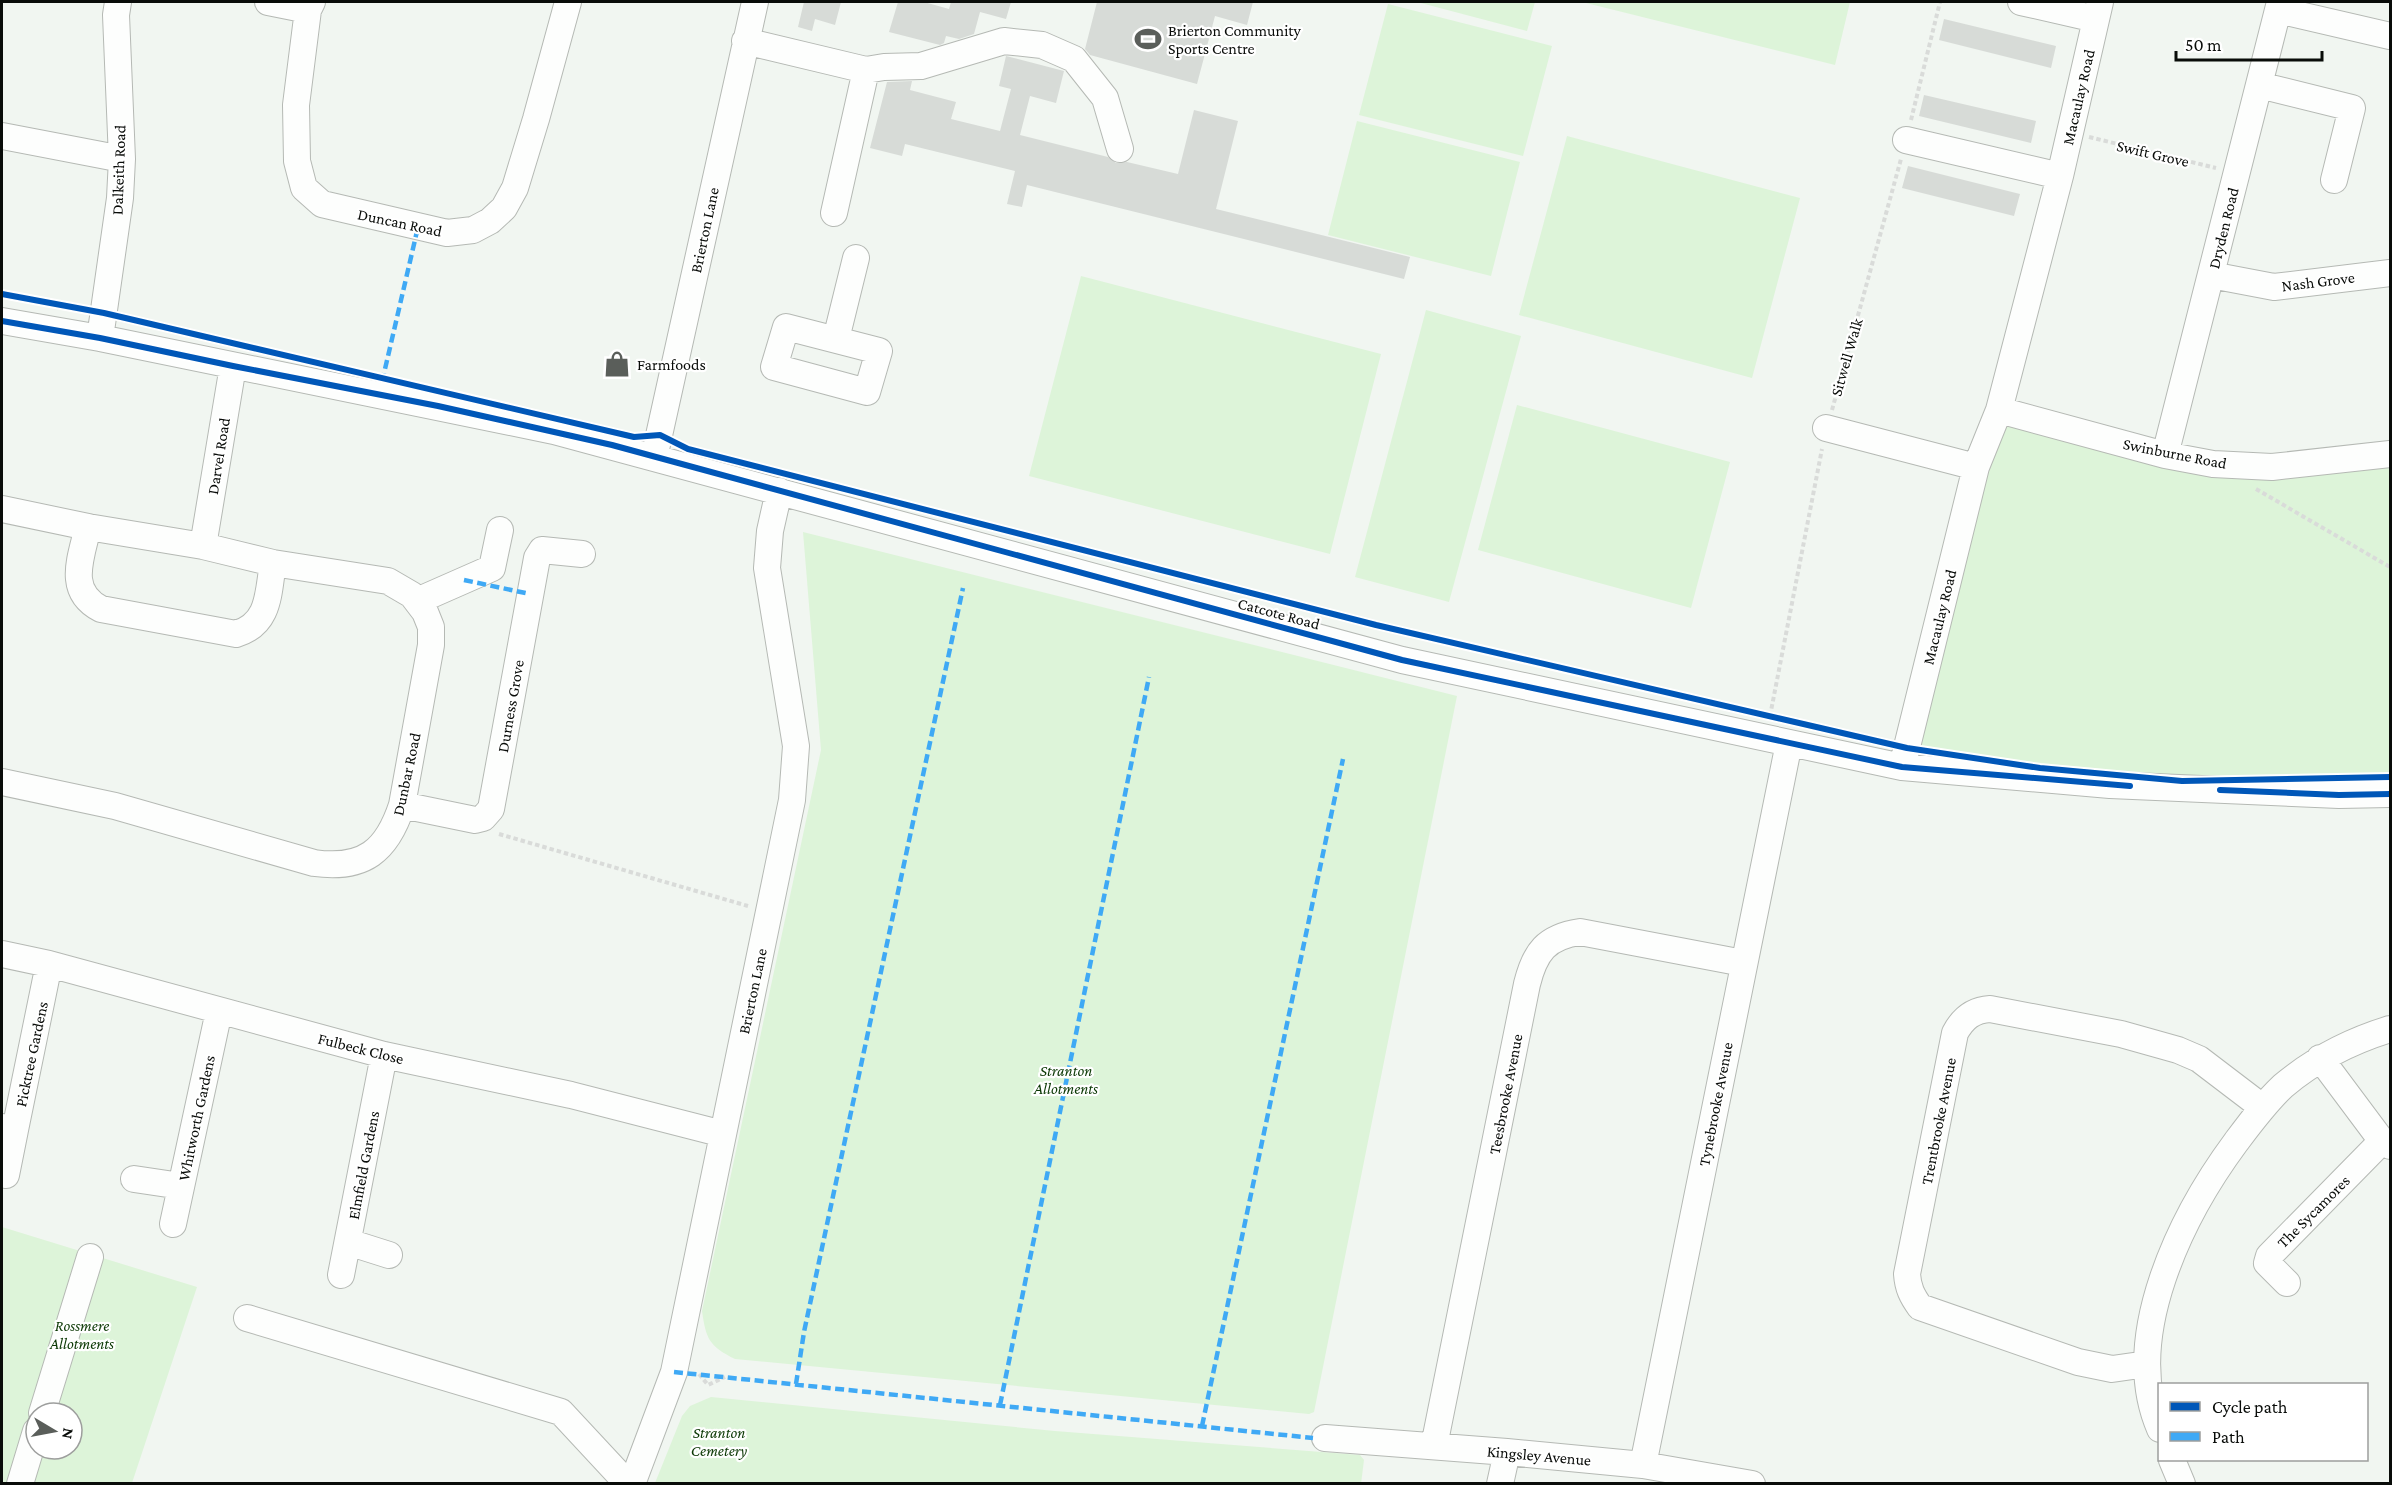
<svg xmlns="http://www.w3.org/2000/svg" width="2392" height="1485" font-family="'Crimson Pro',serif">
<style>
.green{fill:#ddf4d9;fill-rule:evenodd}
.building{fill:#d7dbd7}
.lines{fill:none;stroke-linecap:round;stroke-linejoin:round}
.minor-casing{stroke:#b5b9b4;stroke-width:28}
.path{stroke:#d9dbd9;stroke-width:4;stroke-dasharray:4.5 3;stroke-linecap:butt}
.minor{stroke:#fdfefd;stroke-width:26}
.quiet{stroke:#3fa9f5;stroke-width:4.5;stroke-dasharray:9 4.5;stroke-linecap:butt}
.cycleway-casing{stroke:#fff;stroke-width:10}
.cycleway{stroke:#0057b8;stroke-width:6}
.labels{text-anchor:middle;stroke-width:4.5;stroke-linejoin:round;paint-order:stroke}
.poi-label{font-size:16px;fill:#090c09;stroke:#fff;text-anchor:start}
.street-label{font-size:16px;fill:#090c09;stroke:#fff}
.park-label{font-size:16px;font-style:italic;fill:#0c3905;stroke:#fff}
</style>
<rect width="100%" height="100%" fill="#f1f6f1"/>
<path class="green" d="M1417,2H1535L1527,31Z
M1582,2H1850L1835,65Z
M1388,4L1552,46L1523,156L1359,115Z
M1357,121L1520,162L1491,276L1328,235Z
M1567,136L1800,198L1752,378L1519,315Z
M1081,276L1381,354L1330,554L1029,476Z
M1426,310L1521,336L1449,602L1355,577Z
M1517,405L1730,462L1691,608L1478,550Z
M1999,410L2165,455L2390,454V794L1902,767Z
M803,532L1457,696L1314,1412L1309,1414L735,1359C709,1346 706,1339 702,1311L821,750Z
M2,1227L197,1287L132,1483H2ZM36,1413H72V1449H36Z
M711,1397L1055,1431L1360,1455L1364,1460L1361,1484L655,1483L682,1416L690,1406Z"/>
<path class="building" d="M804,2H841L835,25L815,19L812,31L798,27Z
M898,2H924L949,9L951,2H1011L1006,19L980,12L974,34L959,39L946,36L944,43L940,45L889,32Z
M1097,2H1253L1247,25L1215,16L1197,84L1090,55L1085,49Z
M1944,19L2056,46L2051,68L1939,40Z
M1006,56L1064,71L1056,103L1030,96L1020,135L1108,157L1116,163L1127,162L1178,174L1194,110L1238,121L1216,209L1410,257L1404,279L1027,185L1022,207L1007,204L1015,171L905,144L902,156L870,148L887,82L912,81L910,90L956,102L951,119L1000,131L1011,89L999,86Z
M1924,95L2036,121L2031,143L1919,116Z
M1908,166L2020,194L2014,216L1902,188Z"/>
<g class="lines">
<g class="minor-casing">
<path id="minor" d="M268,2L308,10
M312,2L308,10L296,105L297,161L304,188L322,204L447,233L473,230L490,221L504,208L515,188L536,119L568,2
M2021,2L2096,19
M2278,10L2390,36
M745,41L866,70L834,213
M866,70L884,67L921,66L1004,41L1042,45L1074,59L1105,98L1120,149
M2259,85L2352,108L2334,180
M2,136L122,159
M1906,140L2060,176
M2211,275L2274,287L2390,273
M2,321L100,338L554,431L1402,660L1902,767L2110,785L2339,795L2390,794
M786,327L879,351L867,392L774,367Z
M100,338L120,198L122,159L116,15L118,2
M836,339L856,258
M1999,410L2165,455L2213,464L2272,467L2390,454
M1826,428L1976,467
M2165,455L2280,2
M654,458L755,2
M2,509L88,527L203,546L273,563L388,581L412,595L425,612L431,627V645L402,805C387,851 364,870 314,863L115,806L2,782
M88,527C81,558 66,591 101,609L236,634C270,624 268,593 273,563
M203,546L233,366
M417,601L492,568L500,530
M1902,767L1976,467L1999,410L2060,176L2100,2
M402,805L475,820L483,818L491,809L537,558L542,550L582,554
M2,954L49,964L384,1055L571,1095L723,1134
M2320,1058L2382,1141L2390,1146
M2,1127L15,1130L49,964
M6,1175L15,1130
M134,1179L181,1186
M173,1224L219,1011
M348,1242L389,1255
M341,1275L384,1055
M2287,1283L2267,1263L2269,1256L2382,1141
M247,1318L561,1412L628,1484
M2147,1364L2112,1369L2078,1362L1920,1307C1912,1296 1908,1288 1907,1274L1955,1033C1963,1018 1973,1010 1990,1009L2121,1034L2178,1050L2199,1059L2262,1107
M42,1413L90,1257
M2160,1429C2120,1337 2182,1215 2236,1142C2251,1122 2265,1103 2283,1086C2315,1059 2351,1041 2390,1029
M1325,1438L1507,1452L1643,1465L1752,1484
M1434,1446L1527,984C1535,952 1546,937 1580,932L1743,963
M2172,1460L2182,1484
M1643,1465L1789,743
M20,1484L36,1431
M632,1484L674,1372L792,800L796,746L767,568L770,531L779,491
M1500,1484L1507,1452"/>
</g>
<path class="path" d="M1911,120L1940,2
M2089,137L2216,168
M1832,410L1901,159
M2256,489L2390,567
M1770,716L1822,449
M499,834L748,906
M699,1374L708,1385L725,1377"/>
<use href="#minor" class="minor"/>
<path class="quiet" d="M382,382L418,227
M464,580L530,594
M674,1372L1313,1438
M796,1384L804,1332L963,588
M1000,1405L1149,677
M1202,1426L1343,759"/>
<g class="cycleway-casing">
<path id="cycleway" d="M2,294L104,313L634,437L660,435L688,449L1376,625L1907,748L2040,768L2182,781L2390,777
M2,321L100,338L233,366L438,406L612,445L1402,660L1902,767L2130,786
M2220,790L2339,795L2390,794"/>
</g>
<use href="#cycleway" class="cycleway"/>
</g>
<defs>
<g id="stadium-bare" transform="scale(2.07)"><path d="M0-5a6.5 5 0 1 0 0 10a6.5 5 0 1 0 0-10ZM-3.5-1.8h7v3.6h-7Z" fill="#5a5e5a" stroke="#fff" stroke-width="2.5" paint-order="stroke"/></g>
<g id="shop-bare" transform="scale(2.07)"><path d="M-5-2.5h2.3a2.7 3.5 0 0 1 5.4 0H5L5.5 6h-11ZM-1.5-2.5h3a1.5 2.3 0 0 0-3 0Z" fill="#5a5e5a" stroke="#fff" stroke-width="2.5" paint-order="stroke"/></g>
</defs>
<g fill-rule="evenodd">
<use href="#stadium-bare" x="1148" y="39"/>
<use href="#shop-bare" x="617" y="364"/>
</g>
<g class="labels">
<g class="poi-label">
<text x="1168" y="36">Brierton Community<tspan x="1168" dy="18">Sports Centre</tspan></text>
<text x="637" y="370">Farmfoods</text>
</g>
<g class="street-label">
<text transform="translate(2078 97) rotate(-77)" y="6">Macaulay Road</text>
<text transform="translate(2153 153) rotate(13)" y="6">Swift Grove</text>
<text transform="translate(118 170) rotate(-88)" y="6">Dalkeith Road</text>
<text transform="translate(400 222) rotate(12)" y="6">Duncan Road</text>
<text transform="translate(2223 228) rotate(-76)" y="6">Dryden Road</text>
<text transform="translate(704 230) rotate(-78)" y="6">Brierton Lane</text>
<text transform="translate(2318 281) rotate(-7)" y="6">Nash Grove</text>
<text transform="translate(1846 357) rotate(-74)" y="6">Sitwell Walk</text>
<text transform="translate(2175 453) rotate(11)" y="6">Swinburne Road</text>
<text transform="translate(218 456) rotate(-81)" y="6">Darvel Road</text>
<text transform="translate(1279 613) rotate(15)" y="6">Catcote Road</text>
<text transform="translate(1939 617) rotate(-76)" y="6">Macaulay Road</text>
<text transform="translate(510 706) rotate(-80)" y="6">Durness Grove</text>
<text transform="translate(406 774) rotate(-78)" y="6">Dunbar Road</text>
<text transform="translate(752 991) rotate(-78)" y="6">Brierton Lane</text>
<text transform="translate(361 1048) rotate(14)" y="6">Fulbeck Close</text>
<text transform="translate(31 1054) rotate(-78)" y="6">Picktree Gardens</text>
<text transform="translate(1505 1094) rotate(-79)" y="6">Teesbrooke Avenue</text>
<text transform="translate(1715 1104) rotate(-79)" y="6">Tynebrooke Avenue</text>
<text transform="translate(196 1118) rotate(-78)" y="6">Whitworth Gardens</text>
<text transform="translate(1938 1121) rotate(-79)" y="6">Trentbrooke Avenue</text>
<text transform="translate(363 1165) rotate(-79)" y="6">Elmfield Gardens</text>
<text transform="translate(2313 1211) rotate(-45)" y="6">The Sycamores</text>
<text transform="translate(1539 1455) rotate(5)" y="6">Kingsley Avenue</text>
</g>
<g class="park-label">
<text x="1066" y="1076">Stranton<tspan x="1066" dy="18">Allotments</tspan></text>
<text x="82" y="1331">Rossmere<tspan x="82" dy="18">Allotments</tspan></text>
<text x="719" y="1438">Stranton<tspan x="719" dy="18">Cemetery</tspan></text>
</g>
</g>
<rect width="2392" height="1485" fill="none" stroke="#090c09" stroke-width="6"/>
<rect x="2158" y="1383" width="210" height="78" fill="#ffffff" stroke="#9d9e9d" stroke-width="1.5"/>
<rect x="2170" y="1402" width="30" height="9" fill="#0057b8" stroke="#9d9e9d" stroke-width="1.5"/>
<text x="2212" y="1413" font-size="18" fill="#090c09">Cycle path</text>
<rect x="2170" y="1432" width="30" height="9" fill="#3fa9f5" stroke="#9d9e9d" stroke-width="1.5"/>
<text x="2212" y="1443" font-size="18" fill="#090c09">Path</text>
<g transform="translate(54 1431) rotate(100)"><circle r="28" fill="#ffffff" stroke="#9d9e9d" stroke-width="1.5"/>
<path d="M0-4.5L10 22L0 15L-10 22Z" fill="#5a5e5a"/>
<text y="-9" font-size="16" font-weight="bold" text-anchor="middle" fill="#090c09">N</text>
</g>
<path d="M2176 51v9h146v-9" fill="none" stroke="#090c09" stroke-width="3"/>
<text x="2185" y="51" font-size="18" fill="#090c09" stroke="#ffffff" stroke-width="4.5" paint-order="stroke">50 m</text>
</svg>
